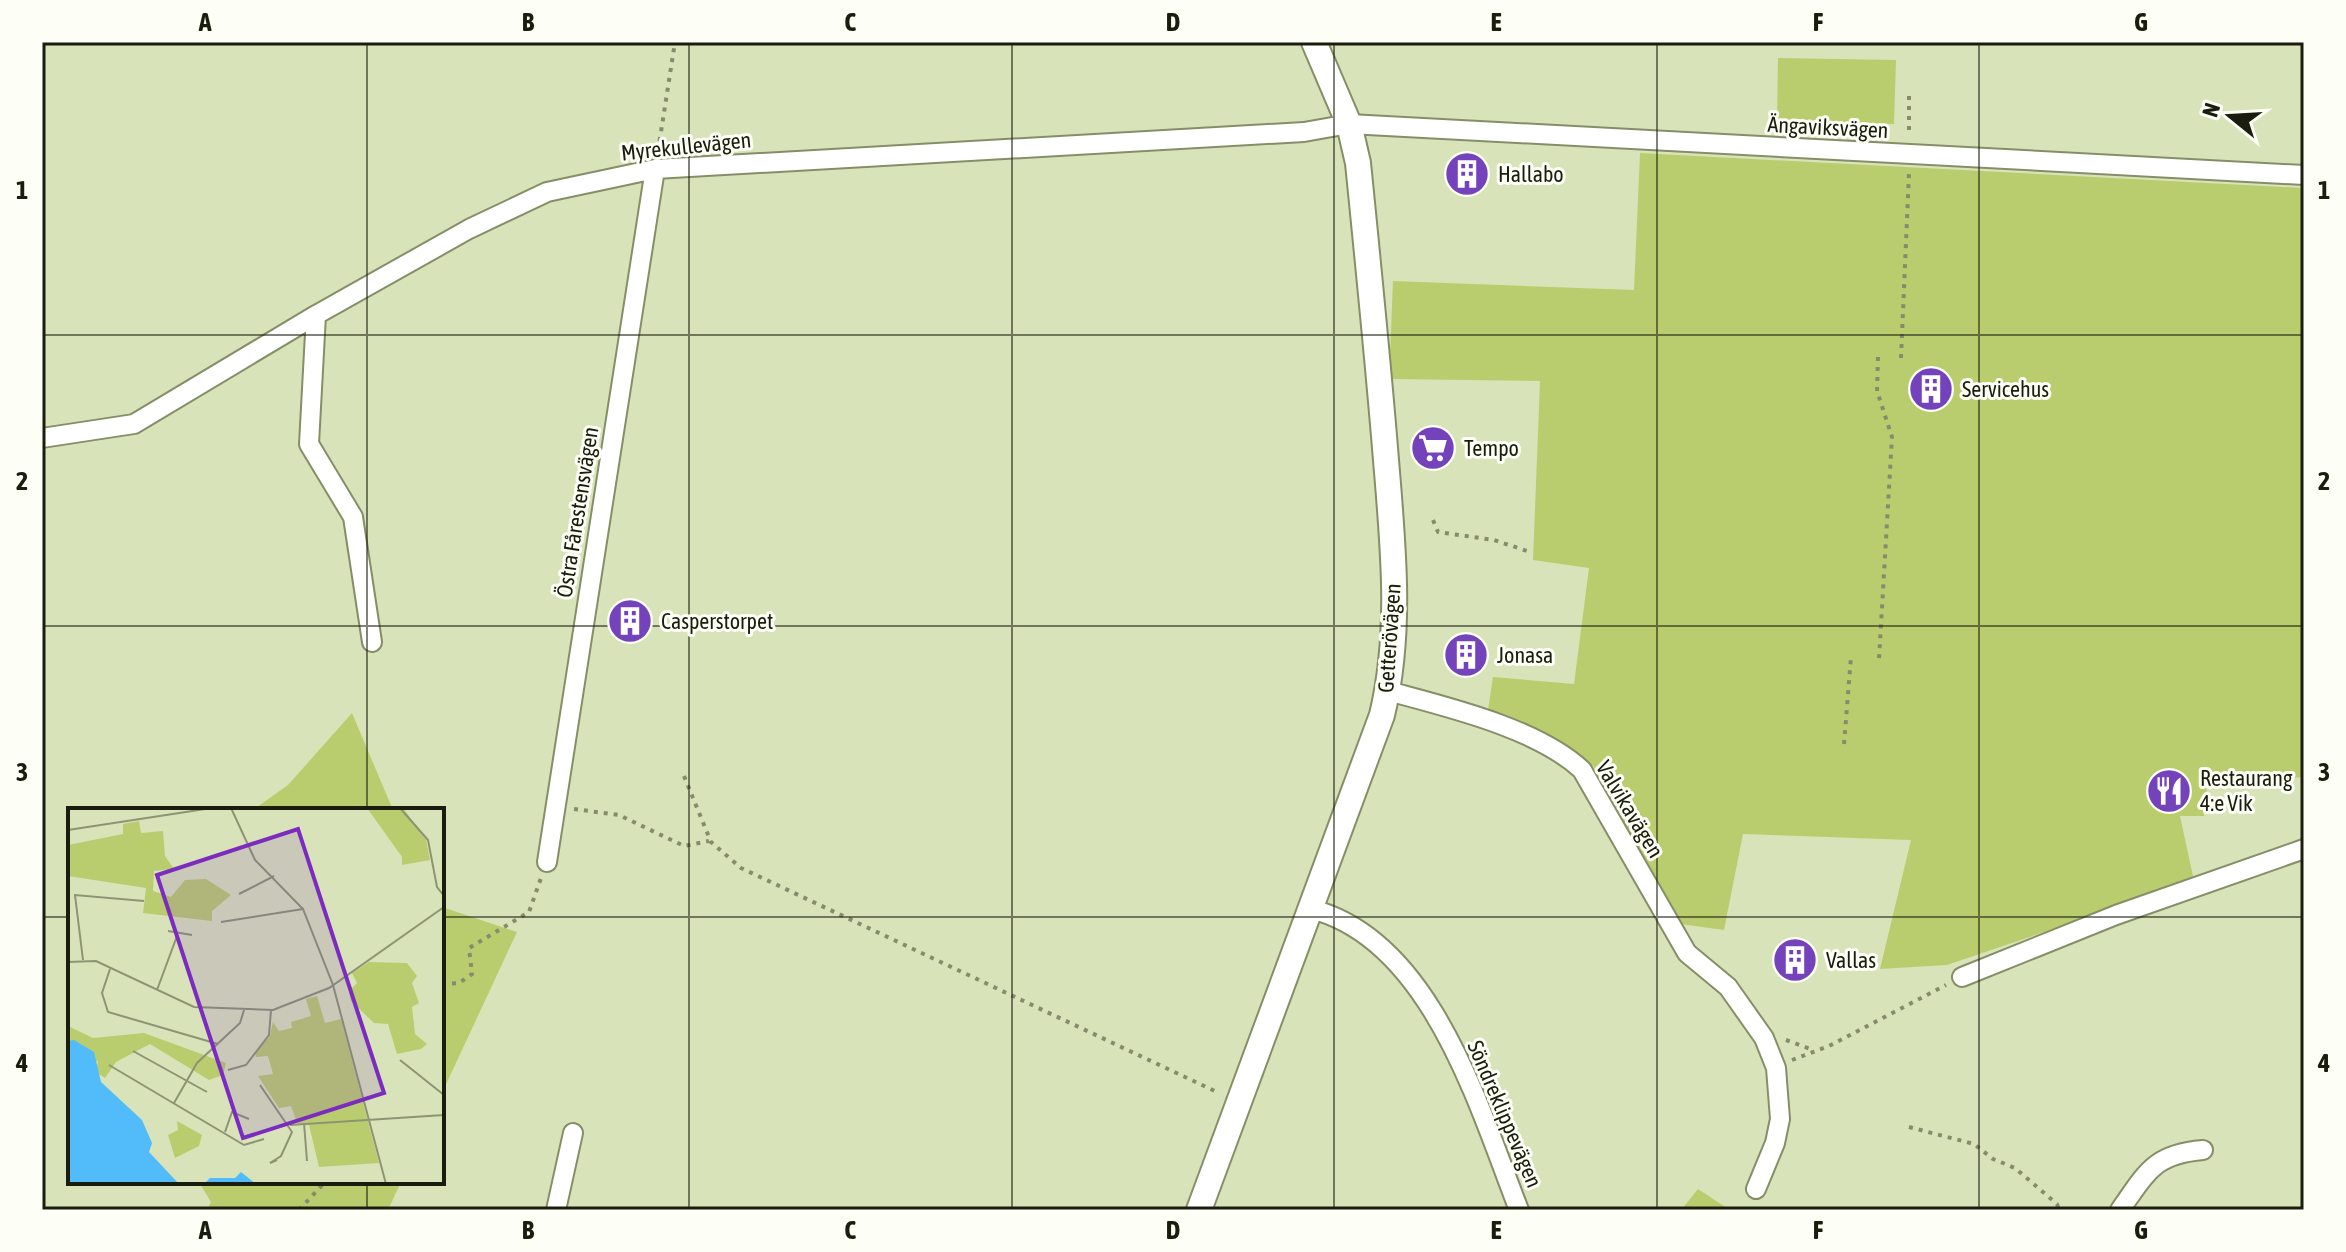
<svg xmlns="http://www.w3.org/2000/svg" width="2346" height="1252" font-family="'Asap Condensed',sans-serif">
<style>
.green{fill:#bacd6e}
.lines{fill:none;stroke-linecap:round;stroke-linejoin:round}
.street-casing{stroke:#858e67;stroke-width:22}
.secondary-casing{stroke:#858e67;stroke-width:28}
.path{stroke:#858c6d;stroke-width:4;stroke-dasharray:4 6;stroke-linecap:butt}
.street{stroke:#fff;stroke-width:18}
.secondary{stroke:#fff;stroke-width:24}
.grid{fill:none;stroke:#1a1d0d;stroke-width:2;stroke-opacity:0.55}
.labels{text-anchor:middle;stroke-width:6;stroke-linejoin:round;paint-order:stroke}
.street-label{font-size:22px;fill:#1a1d0d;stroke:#fdfff7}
.poi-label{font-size:22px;fill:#1a1d0d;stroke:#fdfff7;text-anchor:start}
.inset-road{fill:none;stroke:#8d9474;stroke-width:2}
.view{fill:#7b2cbf;fill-opacity:0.15;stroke:#7b2cbf;stroke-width:4}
.inset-edge{fill:none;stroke:#1a1d0d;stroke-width:4}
.neatline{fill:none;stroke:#1a1d0d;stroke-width:3}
.grid-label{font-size:26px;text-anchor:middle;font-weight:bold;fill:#1a1d0d}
</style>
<rect width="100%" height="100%" fill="#d9e3b9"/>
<path class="green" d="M1778,58L1896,60L1894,124L1777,121Z
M1640,153L2304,188V777L2207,784L2204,816H2180L2194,881L1947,965L1880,969L1911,840L1743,834L1724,930L1680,924L1594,767L1541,730L1488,710L1493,677L1574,684L1589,568L1533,560L1540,381L1389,379L1393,281L1634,290Z
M352,713L393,810H253L288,785Z
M442,907L517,932L442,1093Z
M199,1182H401L388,1210H207L211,1202Z
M1698,1189L1730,1210H1681Z"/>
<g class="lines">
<g class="street-casing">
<path id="street" d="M316,315L309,444L353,517L372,642
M42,438L134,424L316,315L469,229L547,192L655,169L1304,132L1349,124L2304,175
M1388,691C1447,707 1537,728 1582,770L1687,953L1728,987L1764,1038L1776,1068L1780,1119L1775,1143L1756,1189
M547,862L655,169
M1311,909C1431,939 1479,1108 1519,1210
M1962,977L2116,915L2304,849
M556,1210L573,1133
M2120,1210C2147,1172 2154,1154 2203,1150"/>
</g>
<g class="secondary-casing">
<path id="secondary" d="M1199,1210L1382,715C1402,632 1393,545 1386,460C1378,361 1368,262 1358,163L1349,124L1314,42"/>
</g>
<path class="path" d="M1909,96V136
M658,151L675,42
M1878,357L1877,391L1892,437L1879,659
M1901,358L1909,173
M1433,520L1438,532L1494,540L1530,552
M1844,744L1851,657
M684,776L711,842L741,868L1219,1093
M574,809L619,815L684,846L709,841
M442,984L459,983L472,974L469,948L529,912L541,878
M1786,1040L1813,1050
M1792,1060L1829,1046L1946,985
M1909,1127L1974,1144L1993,1159L2015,1168L2057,1204L2059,1210
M299,1210L325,1182"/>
<use href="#street" class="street"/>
<use href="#secondary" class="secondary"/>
</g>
<path class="grid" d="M367,42V810M689,42V1210M1012,42V1210M1334,42V1210M1657,42V1210M1979,42V1210M42,335H2304M42,626H2304M42,917H70M442,917H2304M367,1182V1210"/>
<defs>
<g id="building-disc" transform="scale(2.3)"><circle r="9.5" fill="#7443bb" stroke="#fdfff7"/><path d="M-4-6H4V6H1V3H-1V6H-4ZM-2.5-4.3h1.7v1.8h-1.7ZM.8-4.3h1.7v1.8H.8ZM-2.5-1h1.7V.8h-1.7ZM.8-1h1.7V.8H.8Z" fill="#fff"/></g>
<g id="supermarket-disc" transform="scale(2.3)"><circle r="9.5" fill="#7443bb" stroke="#fdfff7"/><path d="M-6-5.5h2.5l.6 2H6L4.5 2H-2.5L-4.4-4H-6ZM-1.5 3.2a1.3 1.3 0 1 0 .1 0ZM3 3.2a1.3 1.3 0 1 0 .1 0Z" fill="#fff"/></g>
<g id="restaurant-disc" transform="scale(2.3)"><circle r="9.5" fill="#7443bb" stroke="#fdfff7"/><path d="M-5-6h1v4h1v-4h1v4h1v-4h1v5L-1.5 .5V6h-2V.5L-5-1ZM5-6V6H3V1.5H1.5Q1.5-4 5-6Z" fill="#fff"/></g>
</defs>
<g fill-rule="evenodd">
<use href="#building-disc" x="1467" y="174"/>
<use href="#building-disc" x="1931" y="389"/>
<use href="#supermarket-disc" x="1433" y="448"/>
<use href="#building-disc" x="630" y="621"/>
<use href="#building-disc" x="1466" y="655"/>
<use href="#restaurant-disc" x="2169" y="791"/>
<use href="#building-disc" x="1795" y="960"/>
</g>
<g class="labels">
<g class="street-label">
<text transform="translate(1828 127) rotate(3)" y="8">Ängaviksvägen</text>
<text transform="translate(686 146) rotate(-6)" y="8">Myrekullevägen</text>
<text transform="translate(577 512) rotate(-81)" y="8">Östra Fårestensvägen</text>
<text transform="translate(1389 638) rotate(-86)" y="8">Getterövägen</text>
<text transform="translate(1630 809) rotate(59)" y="8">Valvikavägen</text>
<text transform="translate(1505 1114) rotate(67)" y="8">Söndreklippevägen</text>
</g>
<g class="poi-label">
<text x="1498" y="182">Hallabo</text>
<text x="1962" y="397">Servicehus</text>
<text x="1464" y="456">Tempo</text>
<text x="661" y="629">Casperstorpet</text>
<text x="1497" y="663">Jonasa</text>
<text x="2200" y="786">Restaurang<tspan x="2200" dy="25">4:e Vik</tspan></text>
<text x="1826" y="968">Vallas</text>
</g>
</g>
<g transform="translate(68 808)">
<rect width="376" height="376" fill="#d9e3b9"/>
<path d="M299,0H335L358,31L362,52L334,57V49ZM71,13L73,25L95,23L97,48L106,61L86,63L85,83L103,89L117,72L138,71L163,87L144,103V113L75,105L78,80L0,68V37L55,26V16ZM301,154L339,155L349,168L344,175L351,195L344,199L347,226L359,236L353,241L329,246L320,216L306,215L283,193L281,183L289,175L284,165ZM249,188L257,215L273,211L311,355L251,359L241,317H230L223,298L211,300L190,268L205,266L200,248L188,249L187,244L202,228L205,214L211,223L224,220L223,214L243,208L238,191ZM0,218L25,230L76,225L158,255L155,267L141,272L82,236L48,254L37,270L28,264L30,252L0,286ZM109,313L134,327L131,338L107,350L100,327L110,322Z" fill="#bacd6e"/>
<path d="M6,232L26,244L33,274L74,312L84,335L81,344L111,376H0V233ZM173,364L188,376H136L142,370H167Z" fill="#52bbfa"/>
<path class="inset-road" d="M163,0L187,52L235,101L265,177L318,376M332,0L360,32L369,79L376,88M0,22L144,0M171,86L206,68M153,114L235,101M100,123L124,127M15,152L7,87L76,93M0,154L28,153L126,199L205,202L261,180L376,99M42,161L34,185L40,204L150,236M89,182L109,128M65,243L139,284M332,252L376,287M41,257L176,337L196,331M160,262L178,257L201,227L203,202M192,277L224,324L213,348L202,355L209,352M106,295L129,255L172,215L176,202M236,315L239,353M222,317L376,307M157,324L164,304L181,311"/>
<path class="view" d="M230,21L316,285L175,330L89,67Z"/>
<rect width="376" height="376" class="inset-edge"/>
</g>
<rect width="2346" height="1252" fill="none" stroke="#fdfff7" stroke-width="88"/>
<g transform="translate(2230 116) rotate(288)" stroke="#fdfff7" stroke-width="6" paint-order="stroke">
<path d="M0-6L14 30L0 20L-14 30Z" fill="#1a1d0d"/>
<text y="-12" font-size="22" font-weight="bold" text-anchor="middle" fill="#1a1d0d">N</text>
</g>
<rect x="44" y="44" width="2258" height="1164" class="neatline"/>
<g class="grid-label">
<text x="205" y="31">A</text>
<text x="528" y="31">B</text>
<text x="850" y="31">C</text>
<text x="1173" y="31">D</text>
<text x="1496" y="31">E</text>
<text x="1818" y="31">F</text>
<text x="2141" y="31">G</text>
<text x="22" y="199">1</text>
<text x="2324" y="199">1</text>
<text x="22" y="490">2</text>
<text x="2324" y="490">2</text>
<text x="22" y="781">3</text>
<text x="2324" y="781">3</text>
<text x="22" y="1072">4</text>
<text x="2324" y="1072">4</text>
<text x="205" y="1239">A</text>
<text x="528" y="1239">B</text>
<text x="850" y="1239">C</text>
<text x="1173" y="1239">D</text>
<text x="1496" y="1239">E</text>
<text x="1818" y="1239">F</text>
<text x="2141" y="1239">G</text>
</g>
</svg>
